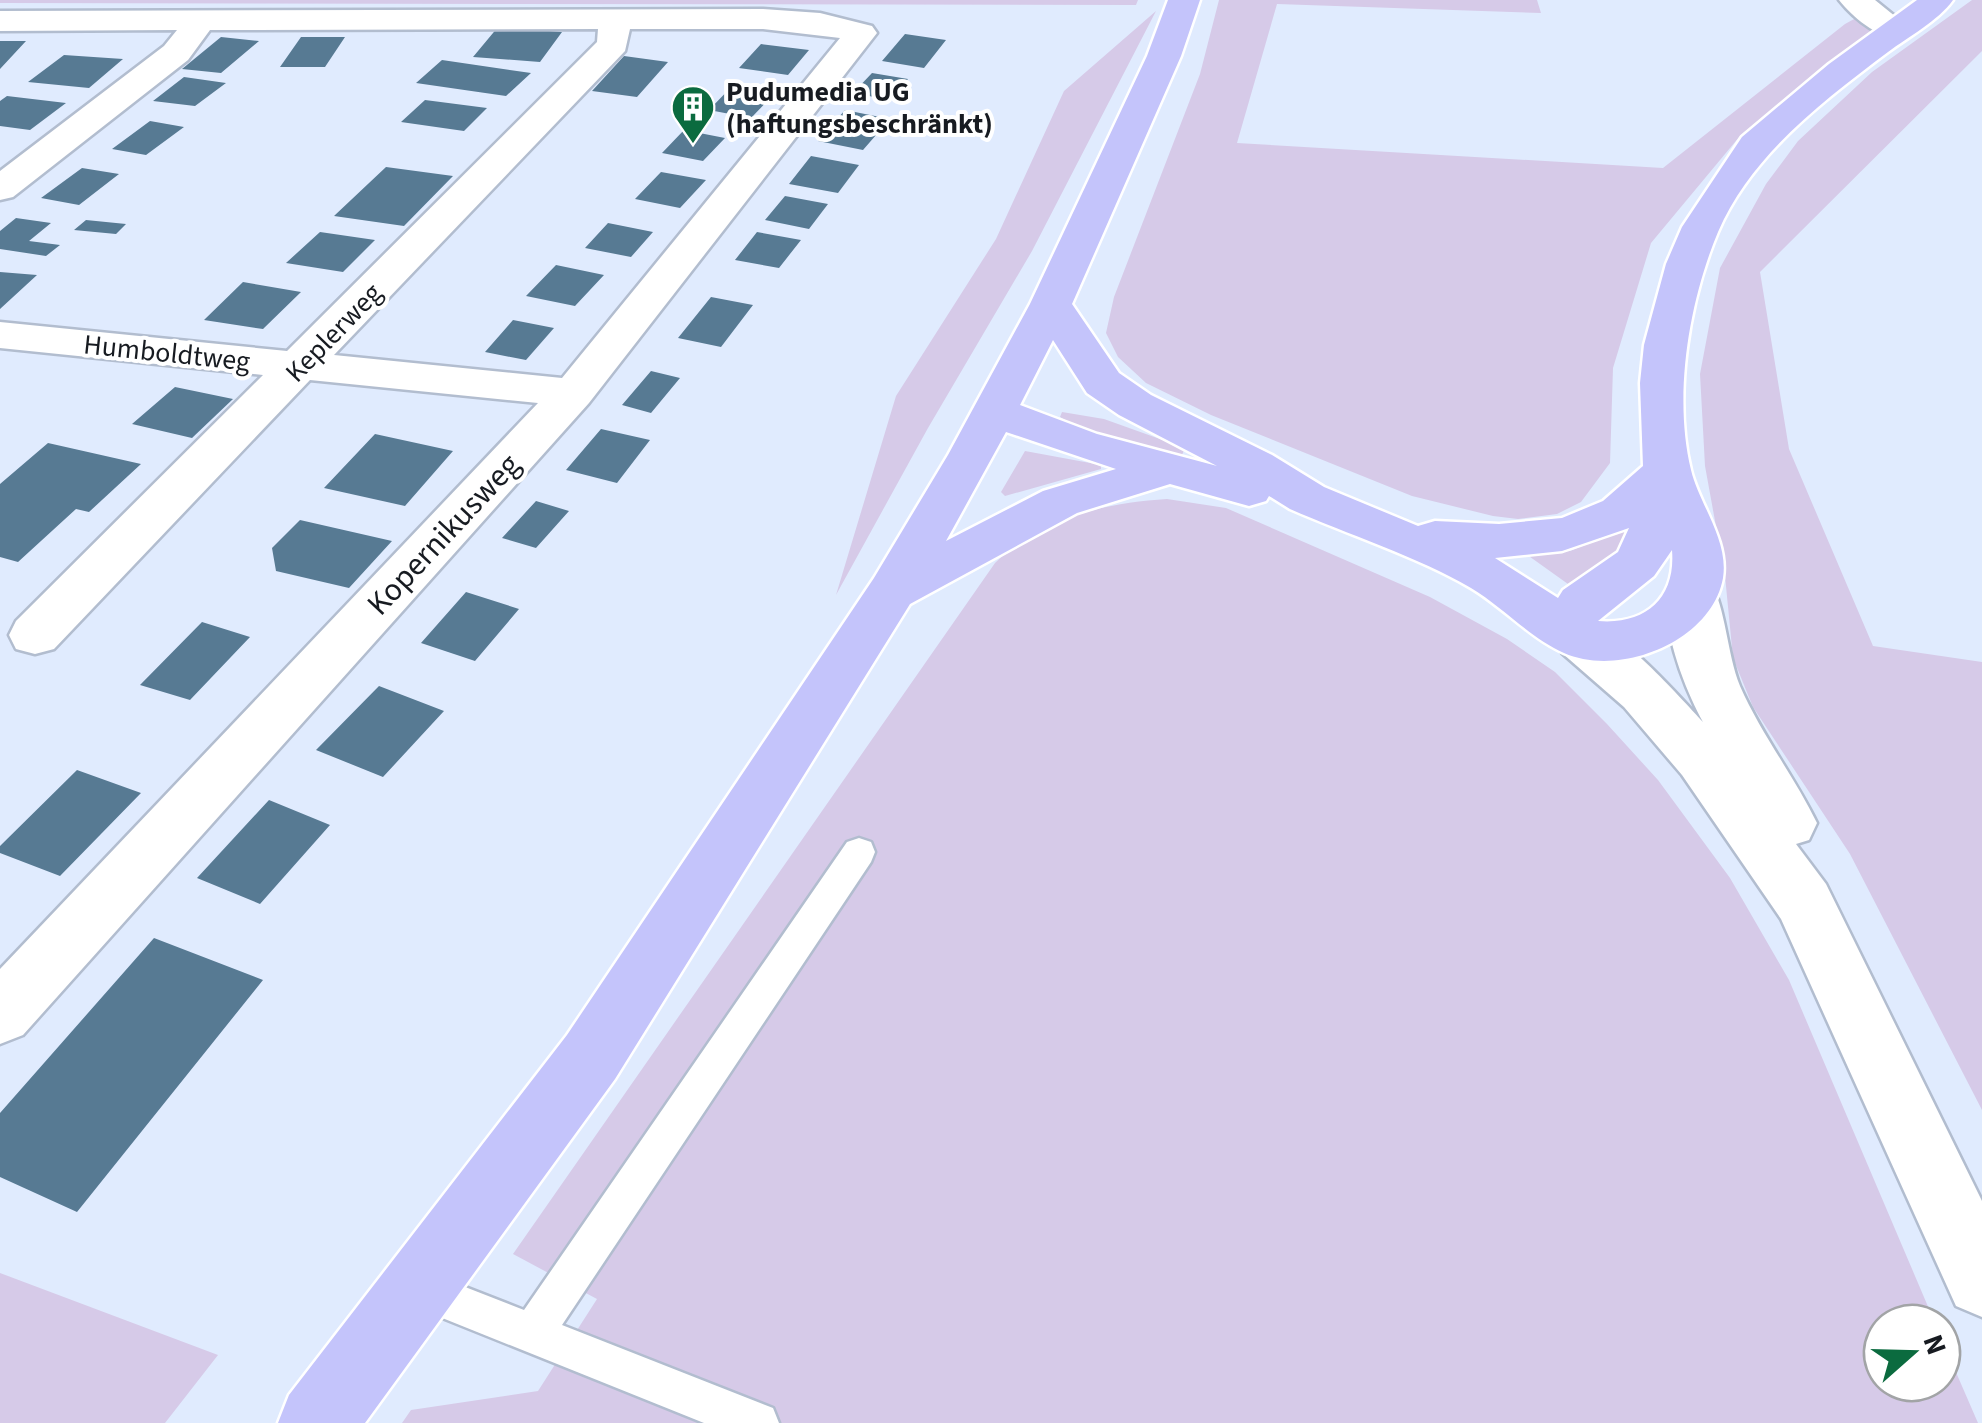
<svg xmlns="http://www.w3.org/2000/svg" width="1982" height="1423" font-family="'Source Sans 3',sans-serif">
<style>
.green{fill:#d6cae8}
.building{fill:#577a93}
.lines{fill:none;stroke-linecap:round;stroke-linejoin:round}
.service-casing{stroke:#b2bdcf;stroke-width:5}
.minor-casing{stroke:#b2bdcf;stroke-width:5}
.primary-casing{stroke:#fff;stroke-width:5}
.service{fill:#fff;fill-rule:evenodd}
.minor{fill:#fff;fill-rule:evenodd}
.primary{fill:#c4c4fb;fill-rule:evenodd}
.labels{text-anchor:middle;stroke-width:8;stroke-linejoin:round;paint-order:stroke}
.far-poi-label{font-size:28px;font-weight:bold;fill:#171b21;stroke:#fff;text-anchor:start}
.far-street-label{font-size:28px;fill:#171b21;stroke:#fff}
.street-label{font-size:32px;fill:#171b21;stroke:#fff}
</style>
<rect width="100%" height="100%" fill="#e0ebfe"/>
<path class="green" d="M0,0H1138L1136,5L0,3Z
M1219,0H1537L1541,13L1277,4L1237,143L1663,168L1845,24L1867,12L1882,23L1740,136L1651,243L1613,368L1610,463L1581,502L1557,514L1518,519L1493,516L1412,496L1211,415L1146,383L1118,357L1106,333L1114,297L1200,74Z
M1972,0H1982V51L1760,272L1789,449L1873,646L1982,662V1110L1850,854L1753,707L1733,658L1725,576L1705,466L1700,374L1720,268L1766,184L1798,141L1872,72Z
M1156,11L1032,251L928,428L836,595L896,396L996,239L1064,91Z
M1062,412L1104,419L1185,448L1182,455C1141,445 1097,439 1060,417Z
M1025,451L1101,465V469L1005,496L1001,492Z
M1167,499L1226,508L1430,597L1507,639L1555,672L1607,724L1658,780L1730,878L1789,980L1935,1323H1882V1383H1942V1340L1978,1423H402L411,1410L538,1391L597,1299L513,1254L995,563C1042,518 1103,503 1167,499Z
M1627,528L1634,531L1616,555L1568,584L1526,554L1570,551Z
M0,1273L218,1355L165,1423H0Z"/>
<path class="building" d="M498,27L562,32L540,62L473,57Z
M905,34L946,40L924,68L882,61Z
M221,37L259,41L221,73L182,69Z
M301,37H345L325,67H280Z
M0,41H26L0,69Z
M761,44L809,50L788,75L739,68Z
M64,55L123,59L89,88L28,82Z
M624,56L668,62L637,97L592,91Z
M442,60L531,73L506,96L416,83Z
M872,73L908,79L890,100L853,93Z
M184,77L226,83L195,106L153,101Z
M736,82L778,90L751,118L709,110Z
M7,96L66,103L30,130L0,126V101Z
M425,100L487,108L464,131L401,122Z
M845,110L890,119L863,150L818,141Z
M150,121L184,127L146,155L112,149Z
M684,130L725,138L703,161L662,153Z
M811,156L859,165L838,193L789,184Z
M386,167L453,176L404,226L334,216Z
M82,168L119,174L79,205L41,198Z
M661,172L706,180L680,208L635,199Z
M785,196L828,204L809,229L765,220Z
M16,218L51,223L29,241L60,245L46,256L0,249V231Z
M86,220L126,224L116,234L74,230Z
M608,223L653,232L631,257L585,248Z
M320,232L375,240L343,272L286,263Z
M757,232L801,240L779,268L735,260Z
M556,265L604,275L575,306L526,296Z
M0,272L37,275L0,309Z
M243,282L301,292L263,329L204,320Z
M711,297L753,305L721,347L678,338Z
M513,320L554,328L526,360L485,352Z
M651,371L680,378L651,413L622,405Z
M175,387L233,399L192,438L132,424Z
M601,429L650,440L617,483L566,470Z
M375,434L453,451L405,506L324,488Z
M48,443L141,464L89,512L76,509L18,562L0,557V484Z
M536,501L569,511L536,548L502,538Z
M300,520L392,541L349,588L276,571L272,548Z
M466,592L519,609L475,661L421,643Z
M202,622L250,637L190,700L140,685Z
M379,686L444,711L383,777L316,750Z
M77,770L141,793L60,876L0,853V846Z
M269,800L330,825L260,904L197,878Z
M154,938L263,980L77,1212L0,1177V1113Z"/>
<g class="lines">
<g class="service-casing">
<path id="service" d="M859,838L871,842L875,852L871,862L562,1325L773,1408L779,1423H704L405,1303L399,1289L405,1275L419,1269L524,1310L847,842Z"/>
</g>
<g class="minor-casing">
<path id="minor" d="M1839,0H1875L1912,30L1907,37C1883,43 1854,19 1839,0Z
M763,9L820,13L872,26L877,33L589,403L23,1035L0,1044V969L538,403L310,380L54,649L35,654L16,649L9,635L16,621L263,375L0,348V322L287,351L597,42L598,29L210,30L188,60L13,197L0,200V171L164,46L177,30L0,31V11ZM630,29H763L840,38L562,378L334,355L625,51Z
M1692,576L1710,581C1726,608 1727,654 1740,686C1761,734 1794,776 1817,823L1809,840L1796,844L1826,884L1982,1201V1317L1956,1306L1781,919L1682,775L1624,707L1562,653L1555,639L1562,625C1570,623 1577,620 1585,621C1617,626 1680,697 1703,722C1685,689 1654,615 1674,581Z"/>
</g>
<g class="primary-casing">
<path id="primary" d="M1168,0H1200L1181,56L1072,304L1119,373L1151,395L1272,455L1324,487L1418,526L1435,521L1499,524L1562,518L1603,501L1643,466L1640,383L1644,345L1666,264L1682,227L1742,137L1829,64L1917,0H1953C1938,21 1908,37 1888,52C1823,101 1751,155 1718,232C1689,301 1673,396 1691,470C1699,504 1729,540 1723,578C1712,641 1620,678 1564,653C1530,638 1503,607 1471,588C1418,557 1347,534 1290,509L1269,496L1266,501L1249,506L1170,484L1077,513L910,604L615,1079L365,1423H278L289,1395L567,1035L874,578L948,455L1030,304L1147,56ZM1053,340L1087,393L1119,415L1217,466L1097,434L1020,405ZM1006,432L1116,469L1043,491L946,541ZM1629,528L1618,552L1563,590L1558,598L1495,558L1562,551ZM1672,550C1676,598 1646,625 1598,621L1654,576Z"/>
</g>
<use href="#service" class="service"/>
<use href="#minor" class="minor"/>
<use href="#primary" class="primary"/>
</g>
<defs>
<g id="building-pin" transform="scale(2.25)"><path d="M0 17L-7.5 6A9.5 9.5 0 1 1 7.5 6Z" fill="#0b6b3f" stroke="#fff"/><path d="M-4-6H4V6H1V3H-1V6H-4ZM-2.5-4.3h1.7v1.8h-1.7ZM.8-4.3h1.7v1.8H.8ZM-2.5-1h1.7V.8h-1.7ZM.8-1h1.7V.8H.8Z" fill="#fff"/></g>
</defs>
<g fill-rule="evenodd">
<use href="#building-pin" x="693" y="107"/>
</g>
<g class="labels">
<g class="far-poi-label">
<text x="726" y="101">Pudumedia UG<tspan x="726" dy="32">(haftungsbeschränkt)</tspan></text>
</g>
<g class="far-street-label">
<text transform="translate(333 332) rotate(-46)" y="10">Keplerweg</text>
<text transform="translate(167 352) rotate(6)" y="10">Humboldtweg</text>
</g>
<g class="street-label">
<text transform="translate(443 534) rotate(-47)" y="11">Kopernikusweg</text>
</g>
</g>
<g transform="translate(1912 1353) rotate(70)"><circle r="48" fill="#ffffff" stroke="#a2a4a6" stroke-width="2.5"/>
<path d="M0-8L18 38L0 25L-18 38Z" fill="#0b6b3f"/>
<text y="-15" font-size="28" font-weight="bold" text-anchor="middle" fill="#171b21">N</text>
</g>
</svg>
